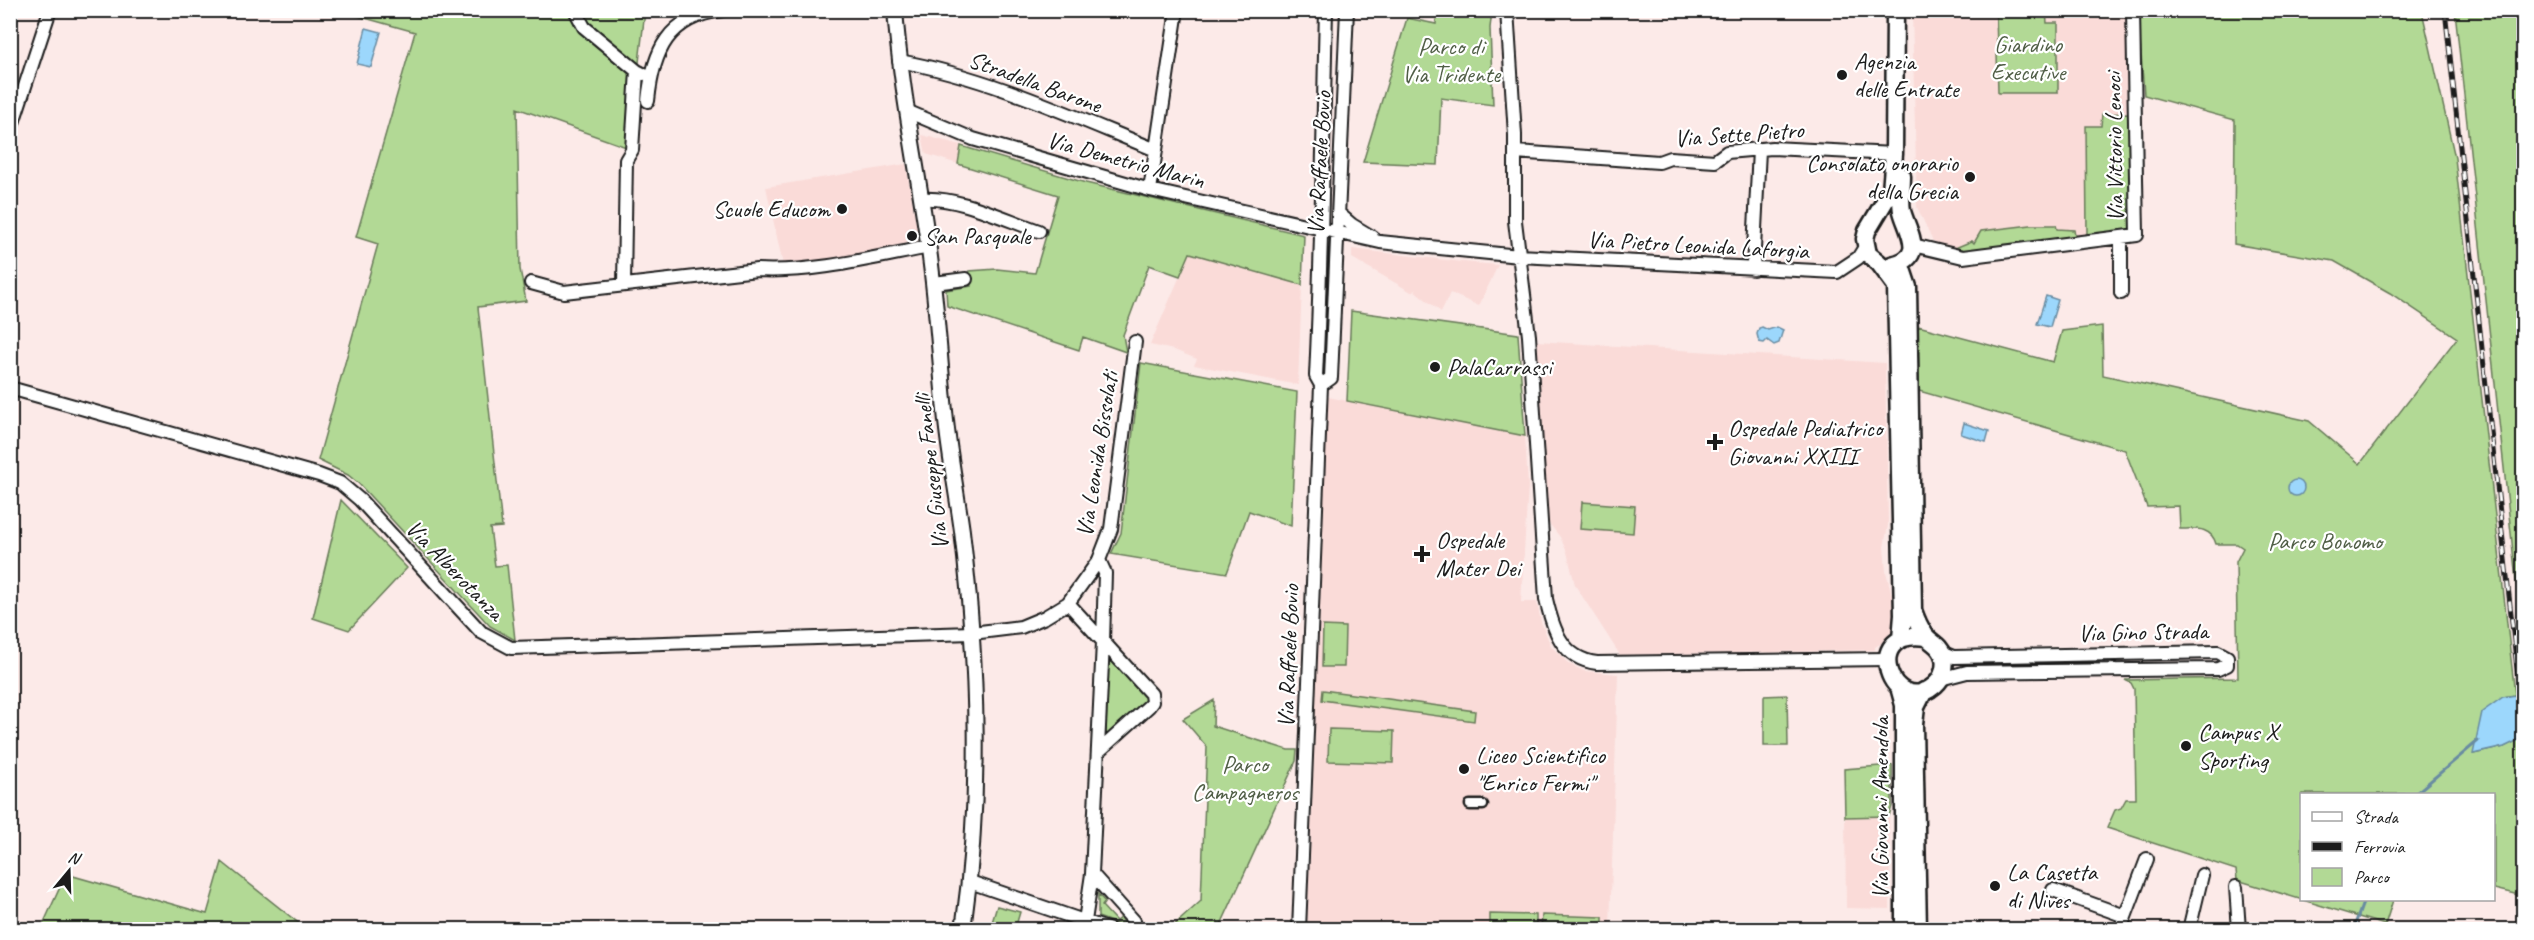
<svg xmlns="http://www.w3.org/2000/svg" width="2534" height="940" font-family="Caveat,sans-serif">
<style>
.built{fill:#fadbd8}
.green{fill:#b2d995;stroke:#677a58;stroke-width:1.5}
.water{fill:#9cd7fc;stroke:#698ca2;stroke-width:1.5}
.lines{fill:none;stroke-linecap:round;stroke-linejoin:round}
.stream{stroke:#698ca2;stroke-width:3}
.pedestrian-casing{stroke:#1c1c1c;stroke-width:13}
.minor-casing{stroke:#1c1c1c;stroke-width:16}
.tertiary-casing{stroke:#1c1c1c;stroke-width:18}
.secondary-casing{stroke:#1c1c1c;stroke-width:21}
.pedestrian{stroke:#fff;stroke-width:8}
.minor{stroke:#fff;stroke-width:12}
.tertiary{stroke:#fff;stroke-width:14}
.secondary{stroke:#fff;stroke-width:16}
.rail-casing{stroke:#1c1c1c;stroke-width:5}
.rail{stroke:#fff;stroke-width:3;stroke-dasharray:9;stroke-linecap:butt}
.poi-dot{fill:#1c1c1c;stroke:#fff;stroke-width:2}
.labels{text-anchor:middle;stroke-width:4.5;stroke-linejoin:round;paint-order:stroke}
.park-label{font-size:24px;fill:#505e46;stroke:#fff}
.poi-label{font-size:24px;fill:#1c1c1c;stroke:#fff;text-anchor:start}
.street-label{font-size:24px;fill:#1c1c1c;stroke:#fff}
</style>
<rect width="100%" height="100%" fill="#fceae8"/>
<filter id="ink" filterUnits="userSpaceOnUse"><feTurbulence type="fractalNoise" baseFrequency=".0167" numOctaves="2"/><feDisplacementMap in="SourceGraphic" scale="12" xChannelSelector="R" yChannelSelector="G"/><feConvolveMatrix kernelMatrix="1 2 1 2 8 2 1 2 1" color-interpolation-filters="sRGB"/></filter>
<g filter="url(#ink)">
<path class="built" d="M1912,11H2138L2132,231L1954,252L1933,241L1917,207Z
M922,135L961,145L958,164L926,154Z
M906,164L917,230L905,233L907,243L819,265L784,269L766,187Z
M1352,249L1463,262L1498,265L1479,306L1450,293L1441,312L1414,290L1413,293L1352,258Z
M1190,253L1302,285L1298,385L1194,365L1197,359L1174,350L1150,345Z
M1537,341L1885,363L1888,525L1884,547L1886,572L1892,595L1894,622L1890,638L1875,647V650L1620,655L1575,585L1567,552L1560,537L1548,522Z
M1328,397L1525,436L1528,486L1521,602H1537L1541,622L1551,646L1569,664L1584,671L1618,674L1610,929L1307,930Z
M1889,816L1890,909L1846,908L1845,817Z"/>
<path class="green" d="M340,11H645L629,148L517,108L520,269L526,301L478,307L502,527L490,528L495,566L507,565L515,640L490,626L359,484L348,475L318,460L378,244L356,237L415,32Z
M1437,11H1492L1490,28L1493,105L1441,98L1438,165L1363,162L1407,18L1436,24Z
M1996,11H2046L2047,23H2058V93H1998Z
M2138,11H2422L2455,158L2515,695L2503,697L2474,754L2504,747L2519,739L2524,778L2523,896L2494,889V794H2302V900H2393L2385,925L2237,880L2236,870L2107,828L2115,810L2121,808L2126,799H2136L2134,689L2131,683L2125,680L2238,678L2236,562L2243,548L2237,544H2216C2211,526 2195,529 2180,529L2179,506L2147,507L2125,450L1919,391L1918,326L2053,362L2062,331L2102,326L2103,375L2309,421L2360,464L2457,338L2390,293L2334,261L2234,244L2235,120L2144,95Z
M2455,11H2523V645Z
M2129,113L2132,229L2087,235L2086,126H2101L2102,114Z
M961,146L1086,183L1304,235L1302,285L1190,253L1180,276L1149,265L1123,335L1126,352L1083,337L1079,350L947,306L946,290L971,286L969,271L997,269L1035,273L1058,195L958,164Z
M2031,225H2056L2057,229L2074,230L2075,236L1970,251H1954L1955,248L1972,241L1974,243L1981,231Z
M1351,311L1518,334L1525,436L1347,401Z
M1141,363L1297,392L1291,526L1249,511L1227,573L1111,554L1121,533Z
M341,500L407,568L349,630L313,618Z
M1582,502L1635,506L1633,533L1580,529Z
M1323,626L1345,627L1344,667H1322Z
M1113,661L1146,697V700L1109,735L1106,733L1108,663Z
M1323,690L1475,711L1474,721L1322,700Z
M1787,695L1788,746H1764V696Z
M1214,700L1213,726L1288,750H1297L1296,761L1219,929H1170L1201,901L1207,747L1183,719Z
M1329,729L1394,731L1393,763L1328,761Z
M1892,765V806L1889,816L1845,817L1844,769Z
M222,862L306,929H41L66,874L207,914Z
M1098,894L1105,902L1102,906L1116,921L1120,918L1125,924L1123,926L1098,917Z
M997,906L1020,912L1015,929H990Z
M1490,914L1536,915V929H1490Z
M1542,915L1603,917V929H1541Z"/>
<path class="water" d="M366,28L381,32L371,67L357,64Z
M2046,296L2058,300L2050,327L2037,324Z
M1762,327L1768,330L1777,327L1783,330L1779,343L1774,345L1767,340L1764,343L1759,342L1757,334L1759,328Z
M1964,423L1989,431L1986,442L1961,434Z
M2288 488a8 8 0 1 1 16 0a8 8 0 1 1-16 0Z
M2523,694V738L2504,747L2473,754L2482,712L2503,697Z"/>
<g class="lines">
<path class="stream" d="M2415,794L2478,741
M2353,930L2364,900"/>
<g class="pedestrian-casing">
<path id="pedestrian" d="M1470,805H1483"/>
</g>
<g class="minor-casing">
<path id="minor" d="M575,10L584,27L637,71L643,74
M1507,10L1515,135V221L1529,336L1546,599C1553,629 1562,659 1597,663L1887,659
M899,61C988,77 1072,116 1156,150
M648,101C653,51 668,17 722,10
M909,112L973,139L1150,190L1380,242L1519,256L1837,272L1858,258L1865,247
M10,132L50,10
M1515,152L1659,162L1670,158L1715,161L1727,152L1772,148L1894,154
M1150,190L1177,10
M921,199C958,196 1004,219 1039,231
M1338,213L1352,225L1372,237
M1913,245L1963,257L2137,235L2133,10
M1753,269L1759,150
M531,283L564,292L757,270C815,273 872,258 929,247
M934,283L966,279
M624,285L626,160L632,150L637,71
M2121,293V237
M1321,385L1331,378L1347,10
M10,388L319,475L340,483L360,500L481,632L511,648L972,633L1021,627L1045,617L1068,603L1099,560L1111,529L1135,342
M1068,603L1151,694L1152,702L1149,706L1098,752
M1940,679L1967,672L2218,669L2227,665V657L2218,652L1954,657L1942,652
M1092,874L1134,921L1132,930
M970,882L1110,930
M2236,887L2239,930
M2053,890L2125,916
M1085,921L1092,874L1103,642L1105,573L1099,560
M1299,930L1321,385L1316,376C1322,254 1323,132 1326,10
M2120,930L2147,859
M2189,930L2202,875"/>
</g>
<g class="tertiary-casing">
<path id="tertiary" d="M895,10C901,91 918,170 929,250C937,306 940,364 946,421C950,458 957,494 962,531C978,666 982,795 963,930"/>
</g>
<g class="secondary-casing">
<path id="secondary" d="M1895,10L1894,154L1891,191L1867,231L1865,239L1868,254L1879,263L1896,286L1903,615L1901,639
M1900,263L1908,287L1913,610C1916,619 1920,628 1925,635C1931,643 1940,645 1943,655C1947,665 1943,678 1935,685C1892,722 1858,627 1926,637
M1891,265C1928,258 1907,231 1902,211C1900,200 1902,187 1902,176
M1899,687L1904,705V930
M1918,930L1914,724L1916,707L1924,691"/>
</g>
<use href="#pedestrian" class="pedestrian"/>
<use href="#minor" class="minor"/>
<use href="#tertiary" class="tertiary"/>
<use href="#secondary" class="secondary"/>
<g class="rail-casing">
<path id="rail" d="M2445,10L2524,733"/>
</g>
<use href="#rail" class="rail"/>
</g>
</g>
<g class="poi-dot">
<circle cx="1842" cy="75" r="6"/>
<circle cx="1970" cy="177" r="6"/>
<circle cx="842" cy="209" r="6"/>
<circle cx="912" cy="236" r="6"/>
<circle cx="1435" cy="367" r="6"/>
<path d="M1712 433h6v6h6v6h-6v6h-6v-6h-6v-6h6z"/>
<path d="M1419 545h6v6h6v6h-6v6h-6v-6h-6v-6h6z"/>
<circle cx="2186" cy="746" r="6"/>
<circle cx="1464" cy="769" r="6"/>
<circle cx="1995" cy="886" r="6"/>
</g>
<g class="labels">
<g class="park-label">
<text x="2028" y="52">Giardino<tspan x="2028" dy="28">Executive</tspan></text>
<text x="1451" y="54">Parco di<tspan x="1451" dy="28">Via Tridente</tspan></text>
<text x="2325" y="549">Parco Bonomo</text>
<text x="1245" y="772">Parco<tspan x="1245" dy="28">Campagneros</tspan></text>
</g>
<g class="poi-label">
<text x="1854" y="69">Agenzia<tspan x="1854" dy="28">delle Entrate</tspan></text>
<text x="1958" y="171" text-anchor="end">Consolato onorario<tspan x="1958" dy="28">della Grecia</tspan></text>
<text x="830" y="217" text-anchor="end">Scuole Educom</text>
<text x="924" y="244">San Pasquale</text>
<text x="1447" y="375">PalaCarrassi</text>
<text x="1728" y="436">Ospedale Pediatrico<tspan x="1728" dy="28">Giovanni XXIII</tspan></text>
<text x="1436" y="548">Ospedale<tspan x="1436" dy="28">Mater Dei</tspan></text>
<text x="2198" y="740">Campus X<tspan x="2198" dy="28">Sporting</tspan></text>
<text x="1476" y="763">Liceo Scientifico<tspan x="1476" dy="28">"Enrico Fermi"</tspan></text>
<text x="2007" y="880">La Casetta<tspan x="2007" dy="28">di Nives</tspan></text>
</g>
<g class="street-label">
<text transform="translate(1035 82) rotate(20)" y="8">Stradella Barone</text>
<text transform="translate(1739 134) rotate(-4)" y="8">Via Sette Pietro</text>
<text transform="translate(2114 147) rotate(-91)" y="8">Via Vittorio Lenoci</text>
<text transform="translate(1126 160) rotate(15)" y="8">Via Demetrio Marin</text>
<text transform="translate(1319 163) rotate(-87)" y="8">Via Raffaele Bovio</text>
<text transform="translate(1698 245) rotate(3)" y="8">Via Pietro Leonida Laforgia</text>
<text transform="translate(1097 454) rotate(-81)" y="8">Via Leonida Bissolati</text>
<text transform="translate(931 472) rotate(-97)" y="8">Via Giuseppe Fanelli</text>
<text transform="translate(455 570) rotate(46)" y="8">Via Alberotanza</text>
<text transform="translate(2143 632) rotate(-1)" y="8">Via Gino Strada</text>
<text transform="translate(1288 656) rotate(-88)" y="8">Via Raffaele Bovio</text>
<text transform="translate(1880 808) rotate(-90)" y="8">Via Giovanni Amendola</text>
</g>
</g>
<rect width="2534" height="940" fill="none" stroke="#fff" stroke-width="36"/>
<rect x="18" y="18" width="2498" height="904" fill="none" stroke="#1c1c1c" stroke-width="2" filter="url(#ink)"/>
<rect x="2300" y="793" width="195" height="108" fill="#ffffff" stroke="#a4a4a4" stroke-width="1.5"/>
<rect x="2312" y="812" width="30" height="9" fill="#ffffff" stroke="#a4a4a4" stroke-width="1.5"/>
<text x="2354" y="823" font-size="18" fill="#1c1c1c">Strada</text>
<rect x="2312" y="842" width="30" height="9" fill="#1c1c1c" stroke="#a4a4a4" stroke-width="1.5"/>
<text x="2354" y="853" font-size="18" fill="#1c1c1c">Ferrovia</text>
<rect x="2312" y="868" width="30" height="18" fill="#b2d995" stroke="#a4a4a4" stroke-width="1.5"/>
<text x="2354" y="883" font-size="18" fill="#1c1c1c">Parco</text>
<g transform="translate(69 871) rotate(19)" stroke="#ffffff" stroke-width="4.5" paint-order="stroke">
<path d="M0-4.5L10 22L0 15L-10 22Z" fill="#1c1c1c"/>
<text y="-9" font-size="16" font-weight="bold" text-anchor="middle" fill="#1c1c1c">N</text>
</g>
</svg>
